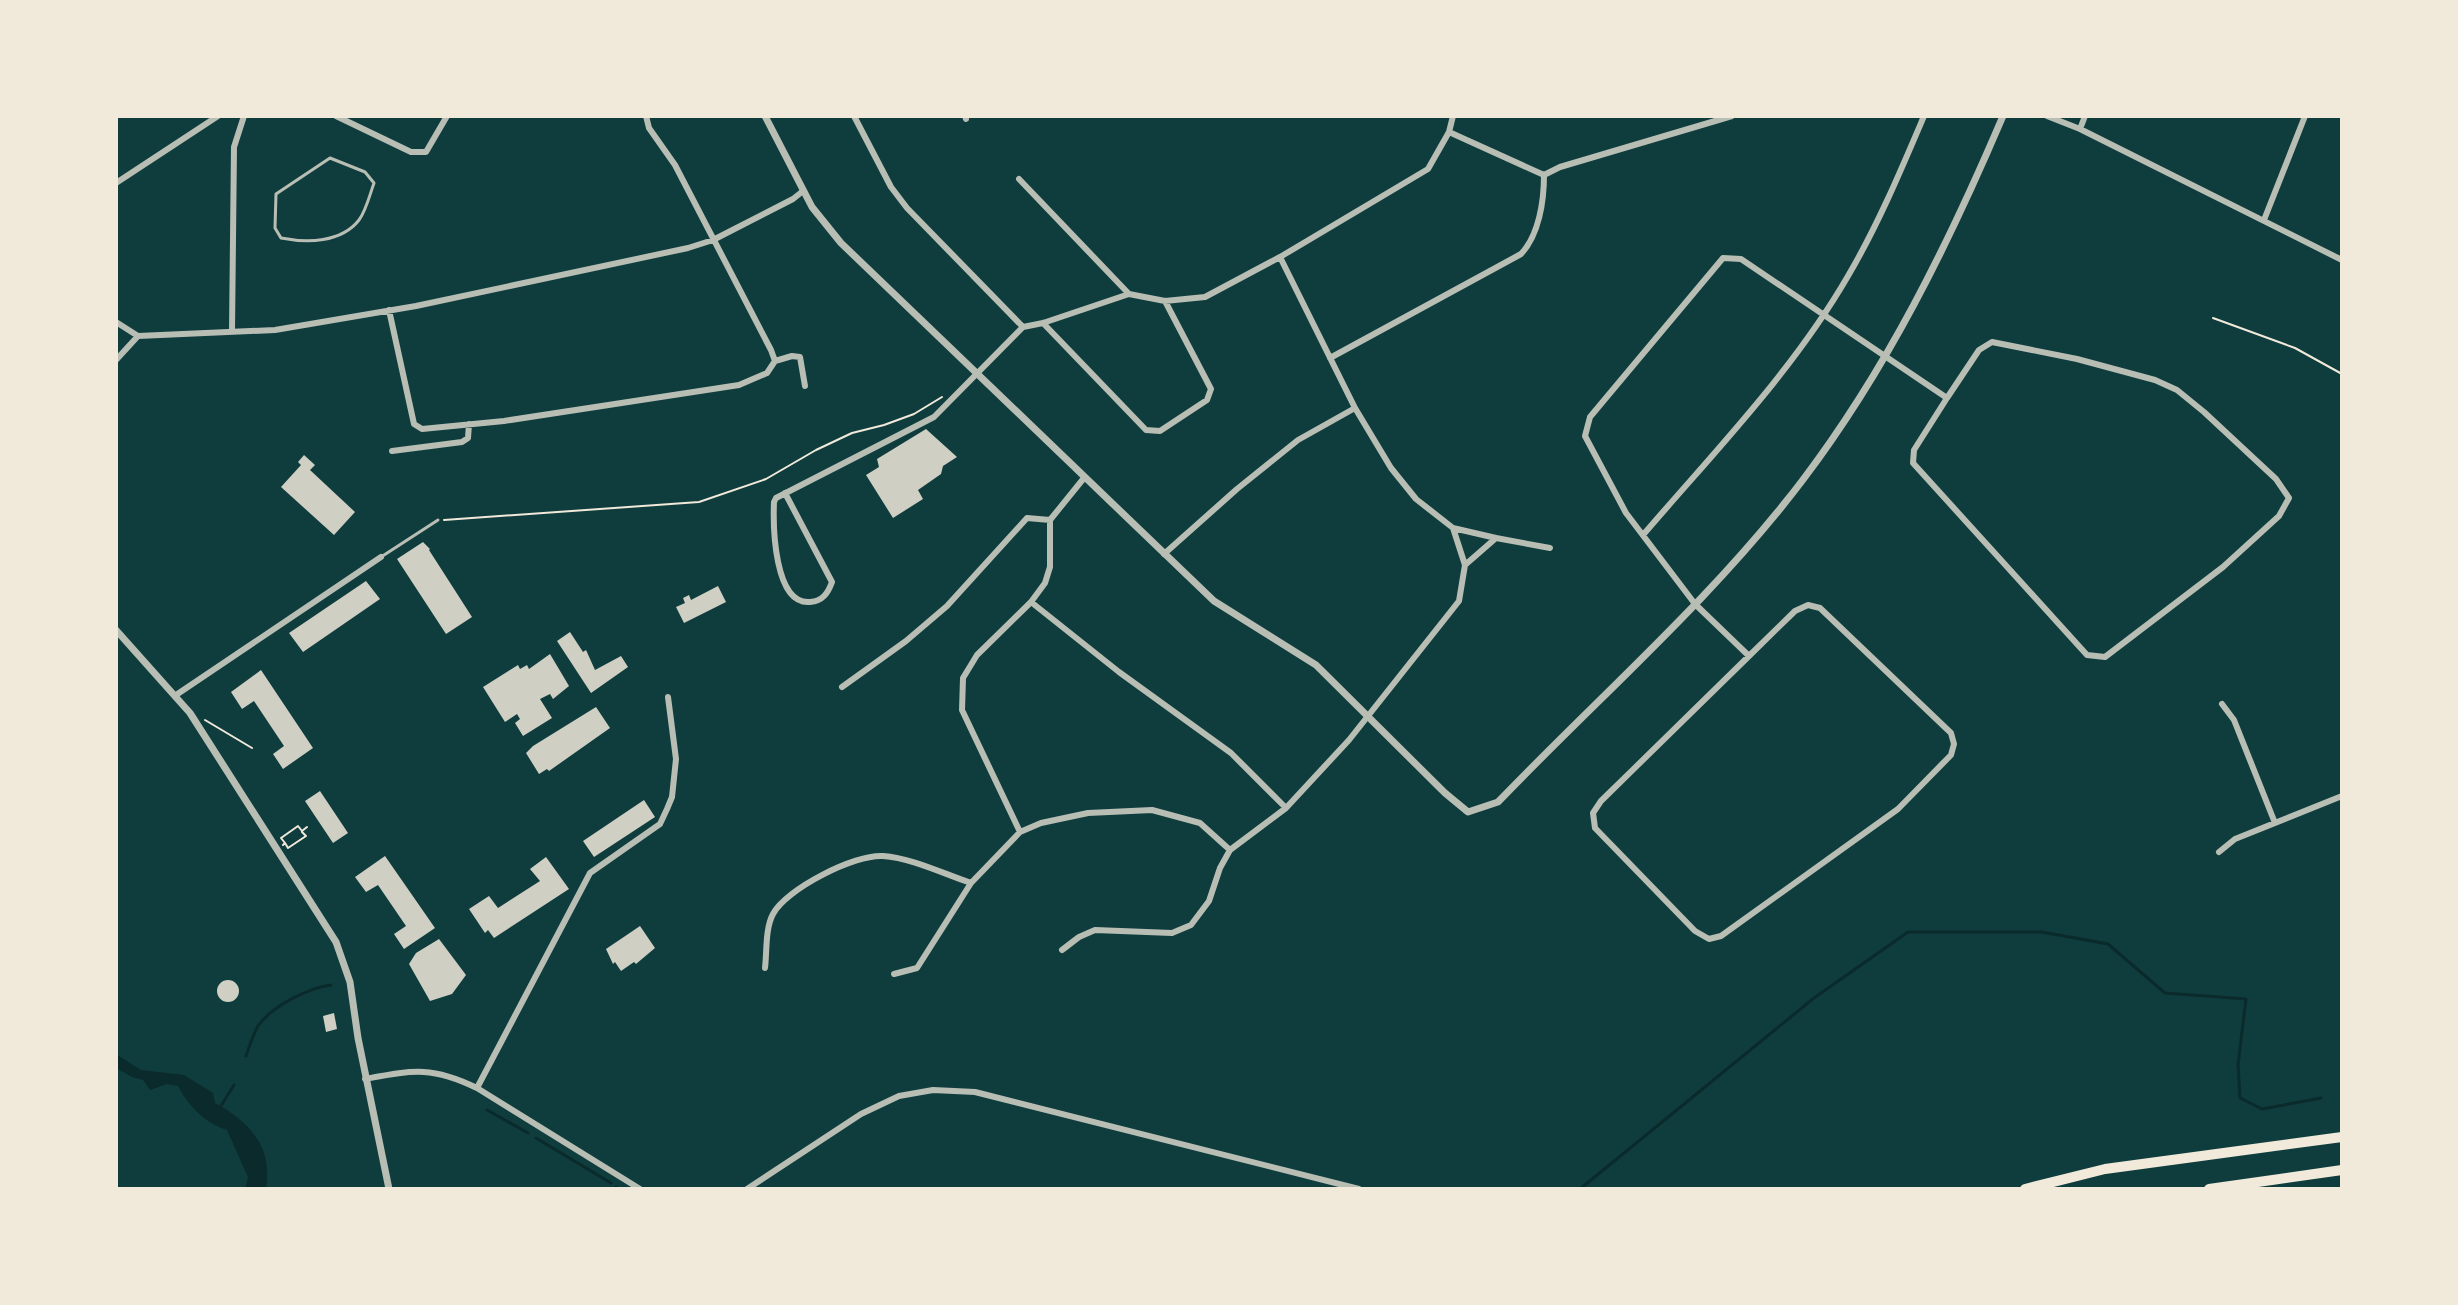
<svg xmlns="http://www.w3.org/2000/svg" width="2458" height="1305" font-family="Overpass,sans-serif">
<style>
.water{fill:#0a2a2b}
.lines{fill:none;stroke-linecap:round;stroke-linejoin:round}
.stream{stroke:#0a2a2b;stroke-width:3}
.building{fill:#cfcfc3}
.path{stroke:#f1e9da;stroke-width:2}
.service{stroke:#b8beb3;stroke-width:3}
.minor{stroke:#b8beb3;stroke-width:6}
.tertiary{stroke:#b8beb3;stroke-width:7}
.motorway{stroke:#f1e9da;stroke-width:10}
</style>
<rect width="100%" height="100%" fill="#0f3d3e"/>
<path class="water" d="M116,1054L141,1070L184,1075L213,1093L215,1103C250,1122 273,1147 266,1189H245L248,1177L227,1130C205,1123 189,1107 178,1086L167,1084L150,1090L143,1080L132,1077L116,1068Z"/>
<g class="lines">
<path class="stream" d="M246,1056C249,1047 253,1035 258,1026C272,1006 308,988 331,985
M219,1109L234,1085
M487,1110L528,1133
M536,1138L611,1183
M616,1187L618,1189
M1580,1189L1814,998L1908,932H2042L2108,944L2165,993L2246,999L2238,1065L2240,1098L2262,1109L2321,1098"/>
</g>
<path class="building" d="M926,429L957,457L943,466L941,474L918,490L923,499L893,518L866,475L879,467L877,459Z
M304,455L315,465L310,470L355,512L334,535L281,487L301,465L298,462Z
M423,542L430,549L429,550L472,617L446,634L397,559Z
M366,581L380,599L303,652L289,633Z
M718,586L726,602L684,623L676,607L685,603L683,598L689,595L691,600Z
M570,632L583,652L586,650L595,670L621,656L628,667L591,693L557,641Z
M550,654L569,686L553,699L550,694L540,699L552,718L523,736L515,723L520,719L517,714L505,722L483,687L518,665L520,669L527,665L529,669Z
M261,670L313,748L283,769L273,754L284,746L254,701L242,709L231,692Z
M596,707L610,728L549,771L547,769L539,774L526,753L533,746Z
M320,791L348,833L333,843L305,801Z
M644,800L655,817L594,857L583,841Z
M385,856L435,928L404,949L394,934L406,926L378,885L366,892L355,877Z
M546,857L569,889L494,938L488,930L485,933L469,909L489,896L498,908L540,881L530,869Z
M640,926L655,948L636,964L634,962L621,971L615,962L613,964L606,949Z
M439,939L466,975L452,994L430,1001L409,964L416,953Z
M217 991a11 11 0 1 1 22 0a11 11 0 1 1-22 0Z
M334,1013L337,1029L326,1032L323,1016Z"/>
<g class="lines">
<path class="path" d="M2213,318L2295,348L2342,374
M444,520L699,502L766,479L816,450L852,433L884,425L914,414L942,397
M205,720L252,748
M285,843L288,848L306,836L302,832
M283,845L285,843L281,838L298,826L302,831L307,827"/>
<path class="service" d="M330,158L365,172L374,183C370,194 366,211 359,220C341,243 307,243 281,238L275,228L276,194Z
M381,557L438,520"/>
<path class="minor" d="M336,116L411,152H426L447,116
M854,116L891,187L907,208L1023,327
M965,116L966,119
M2047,116L2080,129L2342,260
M2080,129L2085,116
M1449,132L1544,175L1560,167L1732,116
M1019,179L1129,294
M116,183L218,116
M2264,220L2305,116
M389,310L414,424L422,429L504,421L739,385L767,373L775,361L771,350L675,165L649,128L646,116
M116,322L138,336L275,330L416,306L688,248L713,240L793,199L803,191
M1043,323L1146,430L1160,431L1207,400L1211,389L1165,301
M232,331L234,147L244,116
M1330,358L1521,254C1539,235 1544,201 1544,175
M116,360L138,336
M775,361L792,356L800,357L805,386
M392,451L462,442L468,438L469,424
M785,493L832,582C828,593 823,601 810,602C774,605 773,526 774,502L776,498L934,417L1023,327L1043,323L1129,294L1165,301L1205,297L1280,257L1428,169L1449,132L1453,116
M1453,528L1496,538L1465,565
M1643,535C1714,452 1793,371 1848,276C1878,225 1901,170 1924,116
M1496,538L1550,548
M1164,554L1237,489L1298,440L1355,408
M1031,602L1119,672L1231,753L1286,808
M1749,656L1795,611L1808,605L1820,608L1951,733L1954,744L1951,755L1898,809L1721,936L1709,939L1695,931L1595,828L1593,813L1601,801L1749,656L1695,604L1626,513L1585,436L1590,417L1723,258L1741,259L1947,398L1914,450L1913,463L2087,655L2105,657L2223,567L2279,516L2289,498L2276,479L2204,412L2177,390L2155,380L2077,359L1992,342L1979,350L1947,398
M842,687L906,641L947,606L1027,518L1050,520
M176,695L381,557
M2222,704L2234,720L2275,823
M1020,832L962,710L963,678L977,655L1031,602L1045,583L1050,567V520L1084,478
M2219,852L2235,839L2342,796
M1062,950L1079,937L1095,930L1172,933L1191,925L1209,901L1220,868L1230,850L1286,808L1349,740L1459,601L1465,565L1453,528L1416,499L1391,468L1355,408L1280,257
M765,968C767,952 765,929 773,914C786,889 855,854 883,856C912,858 944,874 971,883
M894,974L917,968L971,883L1020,832L1041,823L1088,813L1152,810L1200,823L1230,850
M365,1079C414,1070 432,1066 477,1088L640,1189
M477,1088L590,873L660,824L667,809L672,797L676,759L668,697
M747,1189L861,1114L899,1096L933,1090L975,1092L1359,1189"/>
<path class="tertiary" d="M765,116L812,207L841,243L1214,601L1316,665L1445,793L1468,812L1498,802C1600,696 1713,598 1802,481C1887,369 1948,245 2003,116
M116,630L190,713L336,942L350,982L358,1038L389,1189"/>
<path class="motorway" d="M2025,1189L2105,1169L2342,1137
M2209,1189L2342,1170"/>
</g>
<rect width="2458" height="1305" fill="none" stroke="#f1e9da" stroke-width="236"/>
</svg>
